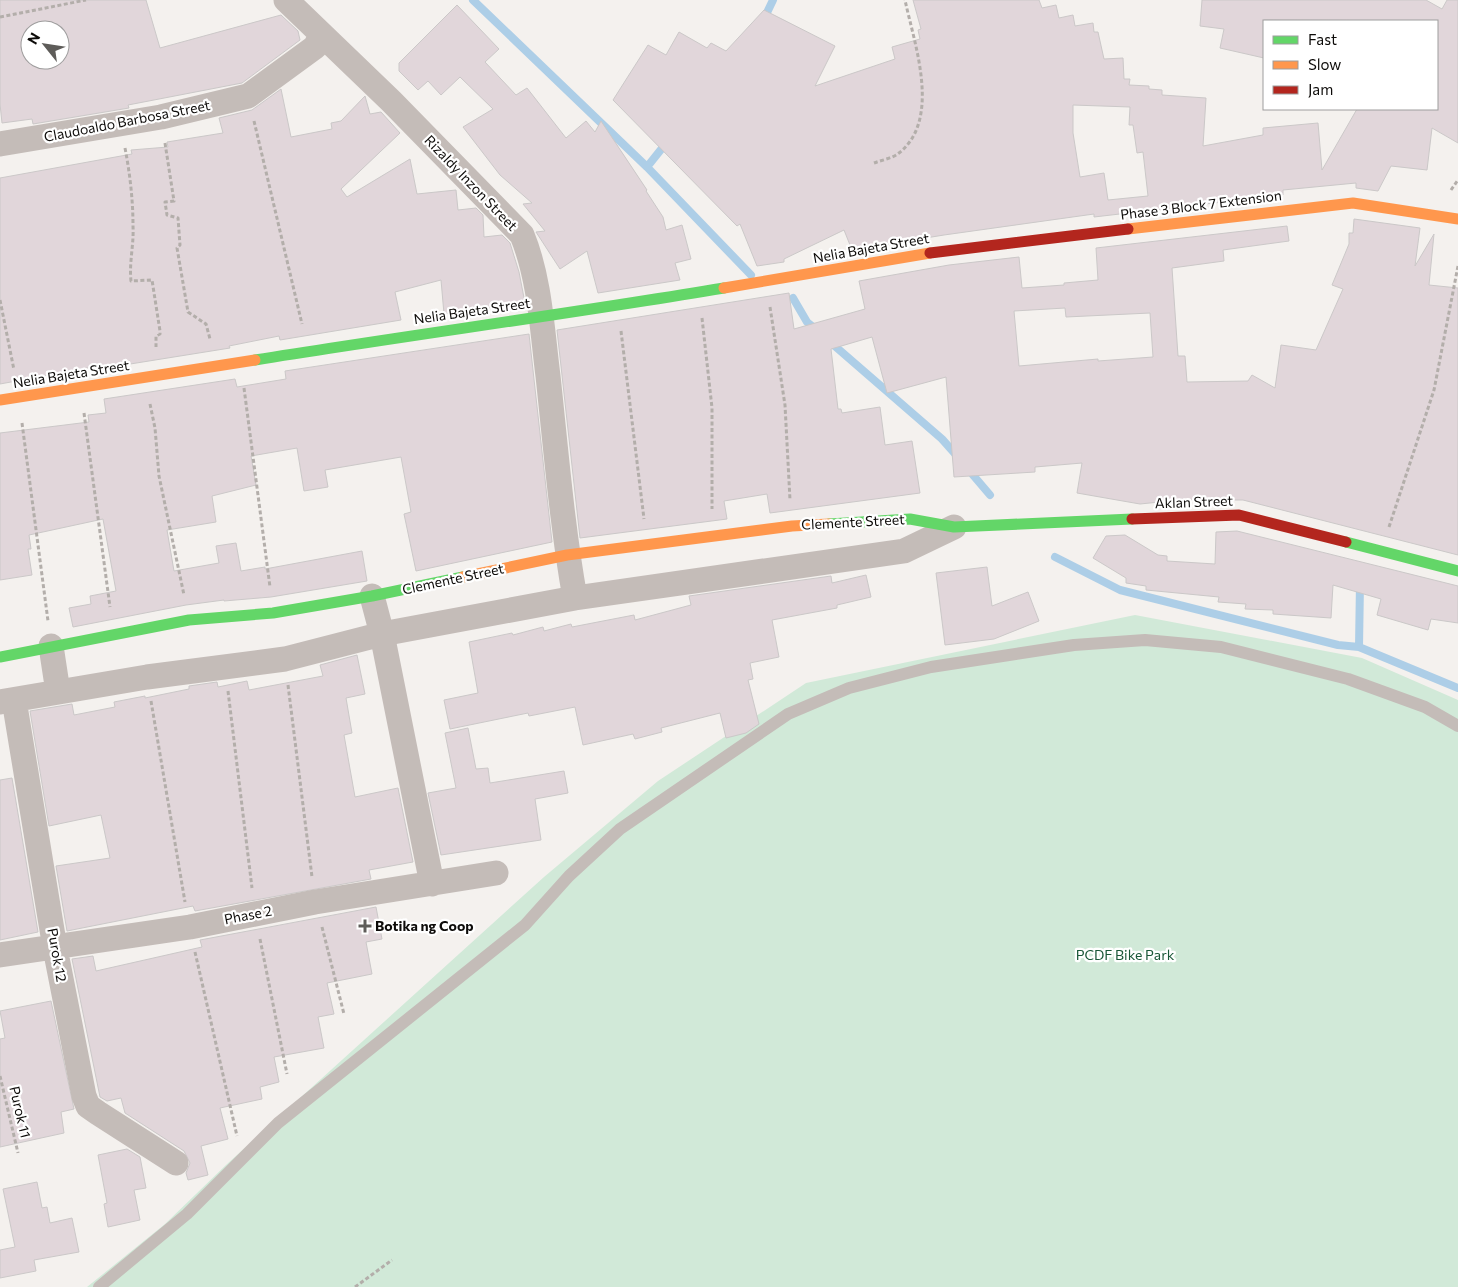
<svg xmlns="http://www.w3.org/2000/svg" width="1458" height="1287" font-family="Commissioner,sans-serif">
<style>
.green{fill:#d1e9d8}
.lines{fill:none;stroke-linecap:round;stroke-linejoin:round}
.stream{stroke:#adcee7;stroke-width:8}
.building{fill:#e1d6da;stroke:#cbc8c8;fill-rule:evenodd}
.path{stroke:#b3aeaa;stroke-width:3;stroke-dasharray:4 2.5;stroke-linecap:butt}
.lane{stroke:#c4bcb8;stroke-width:12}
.street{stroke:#c4bcb8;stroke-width:25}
.fast{stroke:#63d668;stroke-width:11}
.slow{stroke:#ff974d;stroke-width:11}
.jam{stroke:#b3261e;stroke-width:11}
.poi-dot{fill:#5e5c59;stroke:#fff;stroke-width:2}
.labels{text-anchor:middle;stroke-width:4.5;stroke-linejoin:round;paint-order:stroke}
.street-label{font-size:14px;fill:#0d0b09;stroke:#fff}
.poi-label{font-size:14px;font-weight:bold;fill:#0d0b09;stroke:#fff;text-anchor:start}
.park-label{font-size:14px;fill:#195737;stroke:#fff}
</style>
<rect width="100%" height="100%" fill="#f4f1ee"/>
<path class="green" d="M1135,615L1362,658L1458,700V1287H87L165,1224L226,1165L544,877L658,781L806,683Z"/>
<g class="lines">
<path class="stream" d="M473,0L647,167L751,275
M763,21L773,0
M647,167L667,142
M793,298L807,322L817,330
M829,341L942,439L958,457
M967,468L990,495
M1055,557L1120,590L1338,645L1359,647L1458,688
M1359,647L1360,583"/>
</g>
<path class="building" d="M0,0H146L160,48L281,15L298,31L300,40L242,83L128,105L129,108L33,124L32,119L2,123L0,104ZM30,30H60V60H30Z
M913,0H1039L1042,8L1056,5L1059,18L1073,15L1075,26L1093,23L1094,32H1098L1104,59L1123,58L1124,79H1130L1129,85L1149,86V89L1162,90V95L1206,98L1203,146L1263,135V128L1318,123L1322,170L1357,109H1437V21L1264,20V58L1220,48L1224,29L1200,26L1202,0H1426L1442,9L1447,0H1458V143L1432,128L1427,170L1391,166L1378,191L1356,188V183L1283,190V195L1094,217V214L944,235L852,250L844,230L784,259V262L757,266L740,224L737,226L613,100L648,45L666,55L679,32L707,48L711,43L726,51L764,10L835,46L815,86L895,59L892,47L920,39L918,30L921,29ZM1073,105L1130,107L1129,125H1133L1137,153L1143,152L1148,196L1108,200L1104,173L1080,177L1073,133Z
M457,5L499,49L485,62L516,95L527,88L566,138L586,121L595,132L601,121L647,190L646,191L663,217L666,230L682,225L691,259L675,263L680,280L598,293L587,251L560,269L536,232L545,231L523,204L532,203L500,175L463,127L493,109L460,77L441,95L428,81L418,90L399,71V63Z
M281,89L291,137L332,129L331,123L341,121L365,96L370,114L381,112L400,133L341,189L347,197L410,159L417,194L456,190L458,210L476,208L483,215L484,237L502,235L510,243L519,272L525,303L444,314L441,280L395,292L401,320L280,340L279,336L229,346L230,348L99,369L98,366L0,384V178L132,154L131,150L168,147L167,142L223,133L219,118L252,110Z
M1354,219L1420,228L1415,266L1434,234L1429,285L1458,288V555L1243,500H1179L1140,504L1077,493L1082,463L1035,467V472L954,477L946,377L887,393L872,337L831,349L838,409H841L842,413L880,407L885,445L912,441L920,493L770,513L767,494L724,501L727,519L580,538L557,330L789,293L794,329L865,309L859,281L949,265L1019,257L1022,288L1064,285V283L1098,280L1096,248L1287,226L1289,241L1223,250L1224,261L1172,268L1178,356H1185L1187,382L1248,381L1252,375L1275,388L1281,345L1316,350L1343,289L1332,285L1349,244V233H1353ZM1065,308L1066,317L1150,313L1153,357L1098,361V359L1019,366L1014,311Z
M529,334L552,542L416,571L404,514L411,512L401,457L325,470L328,487L304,491L297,448L251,456L256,485L212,496L216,522L167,530L174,571L219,563L216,546L236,543L241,571L265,567V569L362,551L367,581L271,597L224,601V600L186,605L73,627L69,608L91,604L90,596L116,591L103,519L29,535L31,549H28L32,575L0,580V433L89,422L88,415L106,413L104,399L235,379L237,387L286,379L285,371Z
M1237,531L1458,586V623L1431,619L1428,630L1377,615L1381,599L1333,585L1331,618L1273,614V610L1245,609L1246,604L1218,602L1219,597L1146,590V586L1126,583V578L1093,558L1106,536L1125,535L1158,555L1167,556V561L1215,564L1216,532Z
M987,567L992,606L1028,592L1039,621L994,639L945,645L936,573Z
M866,575L871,597L837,605V608L772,620L779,657L750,663L753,679L748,680L759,724L746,733L726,738L720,713L661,728L662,732L635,739L633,734L583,745L575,707L529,716L528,713L450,729L444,700L478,693L469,642L512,633L513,635L543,627L544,631L571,624L572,627L634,615L635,620L691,605L689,596L831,576L832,583Z
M357,655L365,694L346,698L352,733L344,735L355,797L398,788L413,862L369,870L371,879L195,911L193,906L67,931L56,866L110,858L101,815L49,826L30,711L72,704L74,715L115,707L114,702L145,696V698L189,689V686L217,682L218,687L247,681L249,690L323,676L320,665Z
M468,728L476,769L488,768L490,783L564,771L568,793L535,799L541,840L441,855L428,793L456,788L445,733Z
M12,778L38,932L0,940V780Z
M376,907L382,939L366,942L372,974L327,983L334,1014L318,1017L324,1048L274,1057L279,1082L260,1087L262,1099L220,1108L228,1139L201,1146L208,1175L188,1180L186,1173L190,1163L184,1151L125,1113L121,1098L107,1101L100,1097L72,959L93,956L96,971L202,947L200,940Z
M51,1001L74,1109L61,1112L64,1133L0,1147V1039L5,1038L0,1011Z
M127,1149L140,1157L146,1188L134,1190L140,1220L108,1227L104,1204L107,1203L98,1155Z
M37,1182L42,1208L47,1207L50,1223L72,1218L79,1252L34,1260L36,1271L0,1278V1250L15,1247L3,1189Z"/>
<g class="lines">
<path class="path" d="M0,17L86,0
M254,121L302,324
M165,143L174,201L165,202L167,215L178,218L180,245L177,248L188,312L206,324L210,339
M125,148C130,174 133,200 133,226C134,245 129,262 131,281L152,280L160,331V334L156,336V347
M874,163C882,160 893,158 899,153C942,119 914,43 905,0
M1451,190L1458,180
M0,300L14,370
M770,307L785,405L790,500
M702,318L712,408V509
M621,331L644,519
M244,388L270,587
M150,404L155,428L159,476L184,595
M84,413L110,607
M22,423L48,621
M1389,527L1434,390L1458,266
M288,685L312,877
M228,691L252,888
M151,701L185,902
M322,927L344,1014
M260,939L287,1074
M195,952L237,1136
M0,1076L18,1153
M355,1287L392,1260"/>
<path class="lane" d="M99,1287L187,1214L278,1123L525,925L569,876L620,829L788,714L849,688L931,667L1074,645L1145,640L1221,647L1348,679L1425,707L1458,726"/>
<path class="street" d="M286,0L391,101L522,235C540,279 542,329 548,376C556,450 562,525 575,598
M0,144L161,117L248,96L315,47L321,36
M372,596L382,634L432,884
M51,646L58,692
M14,700L55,948L84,1096L88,1106L98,1113L176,1163
M0,702L147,677L285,659L382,634L575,598L904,551L954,527
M0,955L190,927L315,902L496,873"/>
<path class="fast" d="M255,360C411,335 568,314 724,288
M829,524L910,519L954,527L1132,519
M1346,542L1458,571
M0,657L189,620L273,613L372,596L463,577"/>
<path class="slow" d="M1128,229L1353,203L1458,219
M724,288L930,253
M0,400L255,360
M463,577L567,555L792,526L829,524"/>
<path class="jam" d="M930,253L1128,229
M1132,519L1239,515L1346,542"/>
</g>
<path class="poi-dot" d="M362.5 918.5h5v5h5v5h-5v5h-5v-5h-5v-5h5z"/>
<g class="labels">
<g class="street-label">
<text transform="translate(127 121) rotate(-11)" y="5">Claudoaldo Barbosa Street</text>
<text transform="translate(471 183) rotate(46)" y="5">Rizaldy Inzon Street</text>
<text transform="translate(1201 205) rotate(-7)" y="5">Phase 3 Block 7 Extension</text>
<text transform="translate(871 248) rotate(-10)" y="5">Nelia Bajeta Street</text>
<text transform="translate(472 311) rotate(-8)" y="5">Nelia Bajeta Street</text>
<text transform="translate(71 374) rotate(-9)" y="5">Nelia Bajeta Street</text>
<text transform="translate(1194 502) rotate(-2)" y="5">Aklan Street</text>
<text transform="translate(853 522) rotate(-3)" y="5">Clemente Street</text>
<text transform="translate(453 579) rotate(-12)" y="5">Clemente Street</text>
<text transform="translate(248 915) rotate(-11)" y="5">Phase 2</text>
<text transform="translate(57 955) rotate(80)" y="5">Purok 12</text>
<text transform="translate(20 1112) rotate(77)" y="5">Purok 11</text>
</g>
<g class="poi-label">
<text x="375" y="931">Botika ng Coop</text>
</g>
<g class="park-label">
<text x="1125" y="960">PCDF Bike Park</text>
</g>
</g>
<rect x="1263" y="20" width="175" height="90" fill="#ffffff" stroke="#9e9d9d"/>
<rect x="1273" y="36" width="25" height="8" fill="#63d668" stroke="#9e9d9d"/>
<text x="1308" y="45" font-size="15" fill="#0d0b09">Fast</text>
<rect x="1273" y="61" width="25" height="8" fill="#ff974d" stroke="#9e9d9d"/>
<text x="1308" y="70" font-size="15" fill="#0d0b09">Slow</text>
<rect x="1273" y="86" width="25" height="8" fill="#b3261e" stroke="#9e9d9d"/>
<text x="1308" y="95" font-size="15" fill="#0d0b09">Jam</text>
<g transform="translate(45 45) rotate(300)"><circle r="24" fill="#ffffff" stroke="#9e9d9d"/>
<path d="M0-4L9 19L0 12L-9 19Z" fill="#5e5c59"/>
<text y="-8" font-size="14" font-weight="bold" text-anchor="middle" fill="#0d0b09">N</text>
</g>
</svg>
